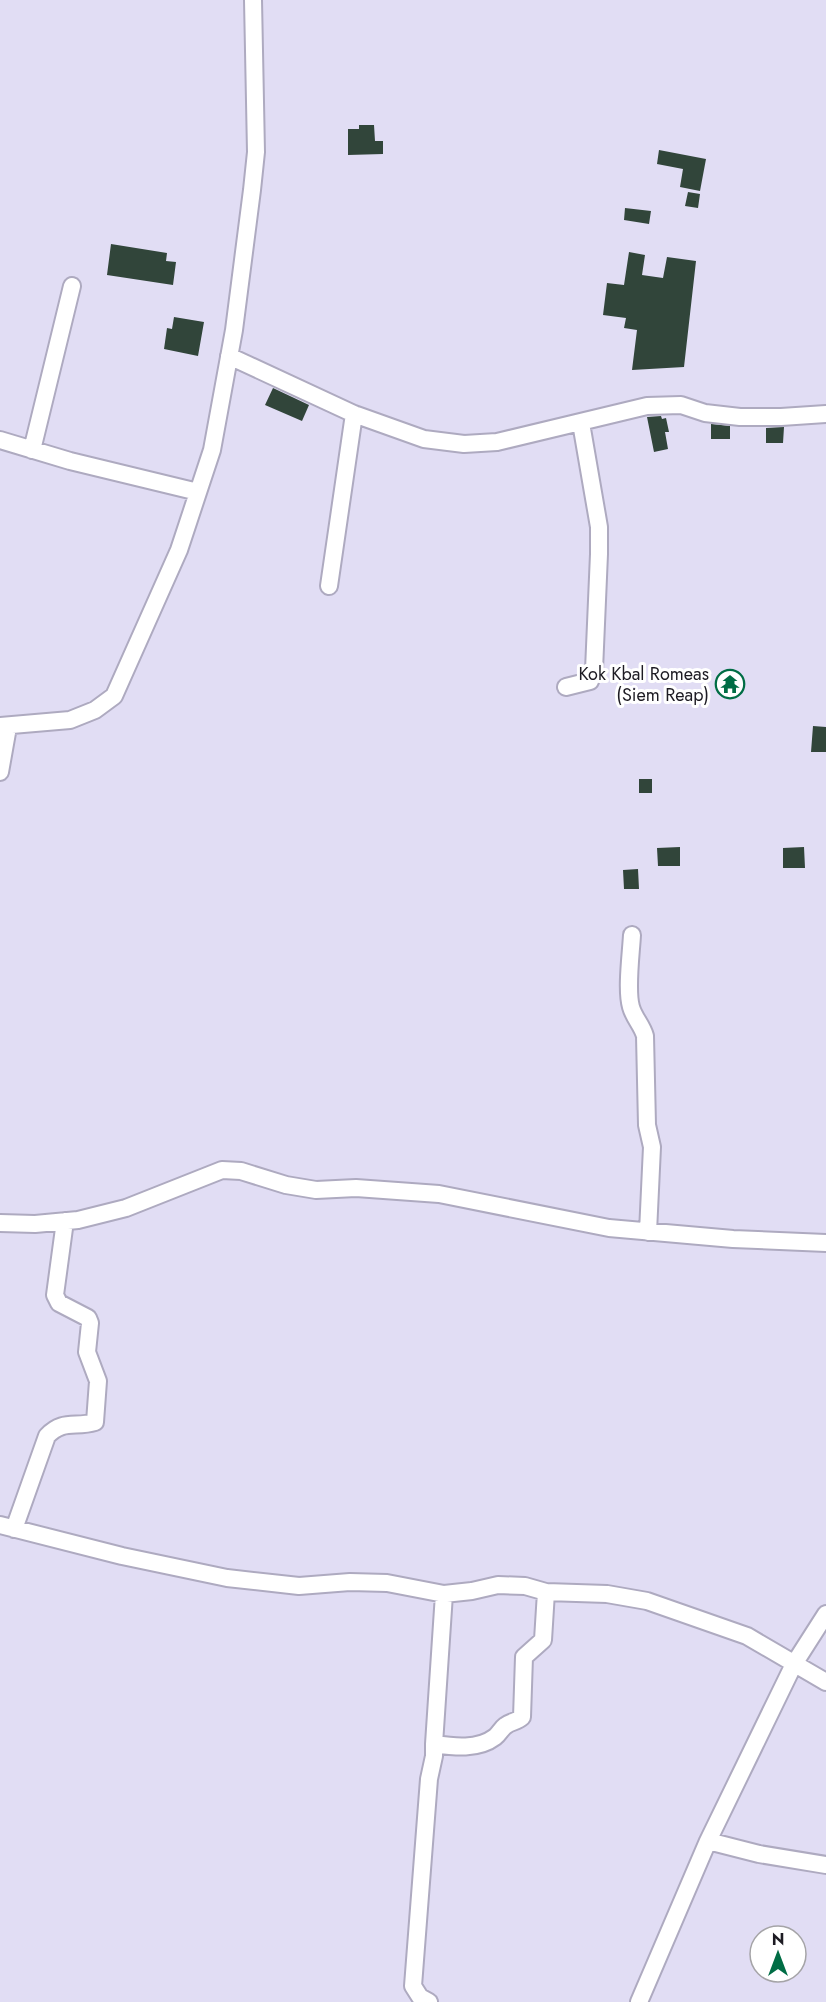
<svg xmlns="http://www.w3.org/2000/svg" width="826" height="2002" font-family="Jost,sans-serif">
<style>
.building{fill:#31453a}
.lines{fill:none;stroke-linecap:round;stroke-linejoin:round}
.street-casing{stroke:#aeaac0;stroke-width:20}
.street{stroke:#fff;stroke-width:16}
.labels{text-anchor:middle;stroke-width:6;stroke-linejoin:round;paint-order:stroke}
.poi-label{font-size:18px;fill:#1d1b23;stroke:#fff;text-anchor:end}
</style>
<rect width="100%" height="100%" fill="#e1ddf4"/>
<path class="building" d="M359,125H374L375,141H383V154L348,155V129H359Z
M659,150L706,159L700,191L680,187L683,169L657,164Z
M688,192L700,194L698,208L685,206Z
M625,208L651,211L649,224L624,220Z
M111,244L167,253L166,261L176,262L173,285L107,275Z
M629,252L645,255L642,275L663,278L667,257L696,261L684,367L632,370L637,330L624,328L626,318L603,315L607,283L624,285Z
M174,317L204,322L198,356L164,349L167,328L172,329Z
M273,388L309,405L302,421L265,405Z
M661,416L662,419L666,418L669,432H665L668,449L654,452L647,417Z
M711,424L730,426V439H711Z
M784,427L783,443H766V428Z
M813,726L826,727V752H811Z
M639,779H652V793H639Z
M680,847V866H658L657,848Z
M804,847L805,868H783V848Z
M638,869L639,889H624L623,870Z"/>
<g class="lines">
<g class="street-casing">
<path id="street" d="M229,356L354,414L424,439L464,444L497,442L647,406L681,405L705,413L740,417H781L826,414
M0,440L70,461L198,492
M32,450L72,286
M329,586L354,414
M566,687L590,681L594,670L599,554V527L581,423
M0,726L70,720L95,710L114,696L179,550L212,450L234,330L252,190L256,152L253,0
M0,772L8,727
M632,935C631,954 626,990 631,1007C634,1018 642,1025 645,1036L647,1125L652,1147L648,1232
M0,1223L35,1224L78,1220L126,1208L222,1170L241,1171L286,1185L316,1190L356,1188L439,1194L609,1228L733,1239L826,1243
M0,1525L122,1556L227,1578L299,1586L350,1582L387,1583L444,1594L472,1591L498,1585L525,1586L546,1592L607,1594L647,1601L747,1636L826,1682
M14,1529L47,1436C63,1419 75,1428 95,1422L98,1381L87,1352L90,1323L88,1318L59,1303L55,1295L65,1221
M434,1744L444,1594
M708,1841L759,1854L826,1865
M429,2002L420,1997L413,1986L429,1779L434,1756V1744C454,1747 478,1750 495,1737C499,1734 501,1729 505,1726C511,1721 517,1722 522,1717L524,1657L543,1640L546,1592
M639,2002L708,1841L794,1664L826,1614"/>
</g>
<use href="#street" class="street"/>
</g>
<defs>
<g id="temple-ring" transform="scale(1.5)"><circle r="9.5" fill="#fff" stroke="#006d45" stroke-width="1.5"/><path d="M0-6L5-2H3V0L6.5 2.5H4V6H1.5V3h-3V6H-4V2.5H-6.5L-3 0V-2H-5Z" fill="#006d45"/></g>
</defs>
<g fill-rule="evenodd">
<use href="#temple-ring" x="730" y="684"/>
</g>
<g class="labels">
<g class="poi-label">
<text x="709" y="680">Kok Kbal Romeas<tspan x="709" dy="21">(Siem Reap)</tspan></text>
</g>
</g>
<g transform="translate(778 1954)"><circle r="28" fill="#ffffff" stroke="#a5a4a7" stroke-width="1.5"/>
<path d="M0-4.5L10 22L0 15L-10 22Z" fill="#006d45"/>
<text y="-9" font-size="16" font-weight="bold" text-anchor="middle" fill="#1d1b23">N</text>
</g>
</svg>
